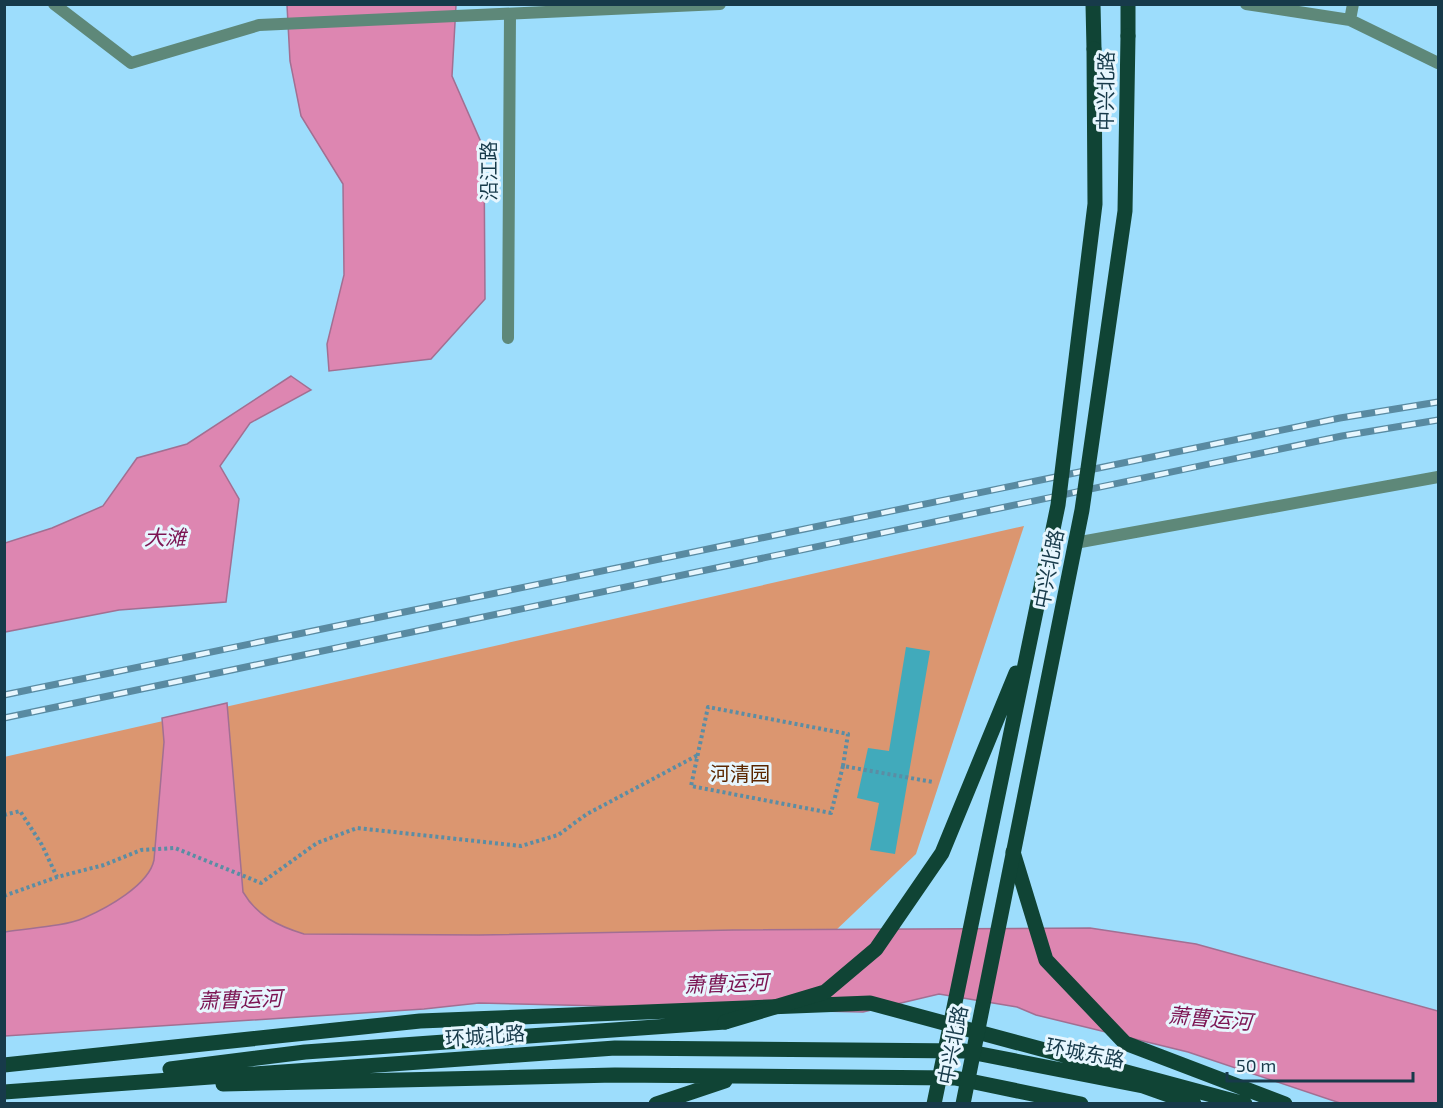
<svg xmlns="http://www.w3.org/2000/svg" width="1443" height="1108" font-family="'Exo 2','Noto Sans SC',sans-serif">
<style>
.green{fill:#db9670}
.water{fill:#dd86b1;stroke:#a26f92;stroke-width:1.5}
.building{fill:#41aabb}
.lines{fill:none;stroke-linecap:round;stroke-linejoin:round}
.path{stroke:#5b8da4;stroke-width:4;stroke-dasharray:3 3;stroke-linecap:butt}
.minor{stroke:#5e8879;stroke-width:12}
.tertiary{stroke:#5e8879;stroke-width:12}
.primary{stroke:#104435;stroke-width:15}
.rail-casing{stroke:#598aa1;stroke-width:7}
.rail{stroke:#e7f6fe;stroke-width:4.5;stroke-dasharray:14;stroke-linecap:butt}
.primary-bridge{stroke:#104435;stroke-width:15}
.labels{text-anchor:middle;stroke-width:6;stroke-linejoin:round;paint-order:stroke}
.street-label{font-size:20px;fill:#173a4a;stroke:#e7f6fe}
.park-label{font-size:20px;fill:#5b2701;stroke:#e7f6fe}
.water-label{font-size:21px;font-style:italic;fill:#7c1553;stroke:#e7f6fe}
</style>
<rect width="100%" height="100%" fill="#9dddfc"/>
<path class="green" d="M1024,526L916,854L813,952L5,973L4,757Z"/>
<path class="water" d="M287,5H456L452,76L484,149L485,299L431,359L329,371L327,344L344,275L343,184L301,116L290,61Z
M291,376L311,390L250,423L220,466L239,499L226,602L119,610L5,632V543L52,528L103,506L137,458L187,444Z
M227,703L243,892C257,916 278,926 304,934L479,935L733,930L1090,928L1196,944L1438,1011V1103H1340L1188,1052L1036,1015L1017,1007L939,994L863,1012L479,1003L424,1009L5,1036V932C27,928 63,927 84,918C107,908 149,885 154,860L164,742L162,718Z"/>
<path class="building" d="M906,647L930,651L895,854L870,850L879,803L857,798L868,748L889,751Z"/>
<g class="lines">
<path class="path" d="M843,766L831,813L691,786L708,707L848,734L843,766L933,782
M4,815L20,811L42,845L57,877L104,865L141,850L175,848L261,883L317,843L357,828L521,846L558,835L587,814L698,755
M4,896L57,877"/>
<path class="minor" d="M508,338L510,14
M1075,543L1438,477"/>
<path class="tertiary" d="M54,4L131,63L259,25L720,4
M1246,4L1350,20L1438,63
M1350,20L1353,4"/>
<path class="primary" d="M1093,4L1094,49
M1128,36V4
M1013,852L1046,960L1125,1043L1285,1104
M4,1065L420,1021L870,1003L1245,1104
M170,1069L305,1052L725,1022
M223,1084L615,1075L955,1078L1081,1104
M4,1092L615,1048L965,1051L1143,1086L1194,1104
M656,1104L725,1081"/>
<g class="rail-casing">
<path id="rail" d="M4,695L1340,418L1438,402
M4,718L1342,436L1438,420"/>
</g>
<use href="#rail" class="rail"/>
<path class="primary-bridge" d="M725,1022L825,992L876,949L942,853L1016,673
M934,1104L1058,505L1095,204L1094,49
M963,1104L1082,510L1125,211L1128,36"/>
</g>
<g class="labels">
<g class="street-label">
<text transform="translate(1106 91) rotate(-89)" y="7">中兴北路</text>
<text transform="translate(489 171) rotate(-90)" y="7">沿江路</text>
<text transform="translate(1049 569) rotate(-79)" y="7">中兴北路</text>
<text transform="translate(485 1036) rotate(-4)" y="7">环城北路</text>
<text transform="translate(953 1045) rotate(-79)" y="7">中兴北路</text>
<text transform="translate(1085 1053) rotate(11)" y="7">环城东路</text>
</g>
<g class="park-label">
<text x="740" y="781">河清园</text>
</g>
<g class="water-label">
<text x="165" y="545">大滩</text>
<text transform="translate(726 984) rotate(-2)" y="7">萧曹运河</text>
<text transform="translate(240 1000) rotate(-2)" y="7">萧曹运河</text>
<text transform="translate(1210 1019) rotate(5)" y="7">萧曹运河</text>
</g>
</g>
<rect width="1443" height="1108" fill="none" stroke="#173a4a" stroke-width="12"/>
<path d="M1227 1072v9h186v-9" fill="none" stroke="#173a4a" stroke-width="3"/>
<text x="1236" y="1072" font-size="18" fill="#173a4a" stroke="#e7f6fe" stroke-width="4.5" paint-order="stroke">50 m</text>
</svg>
